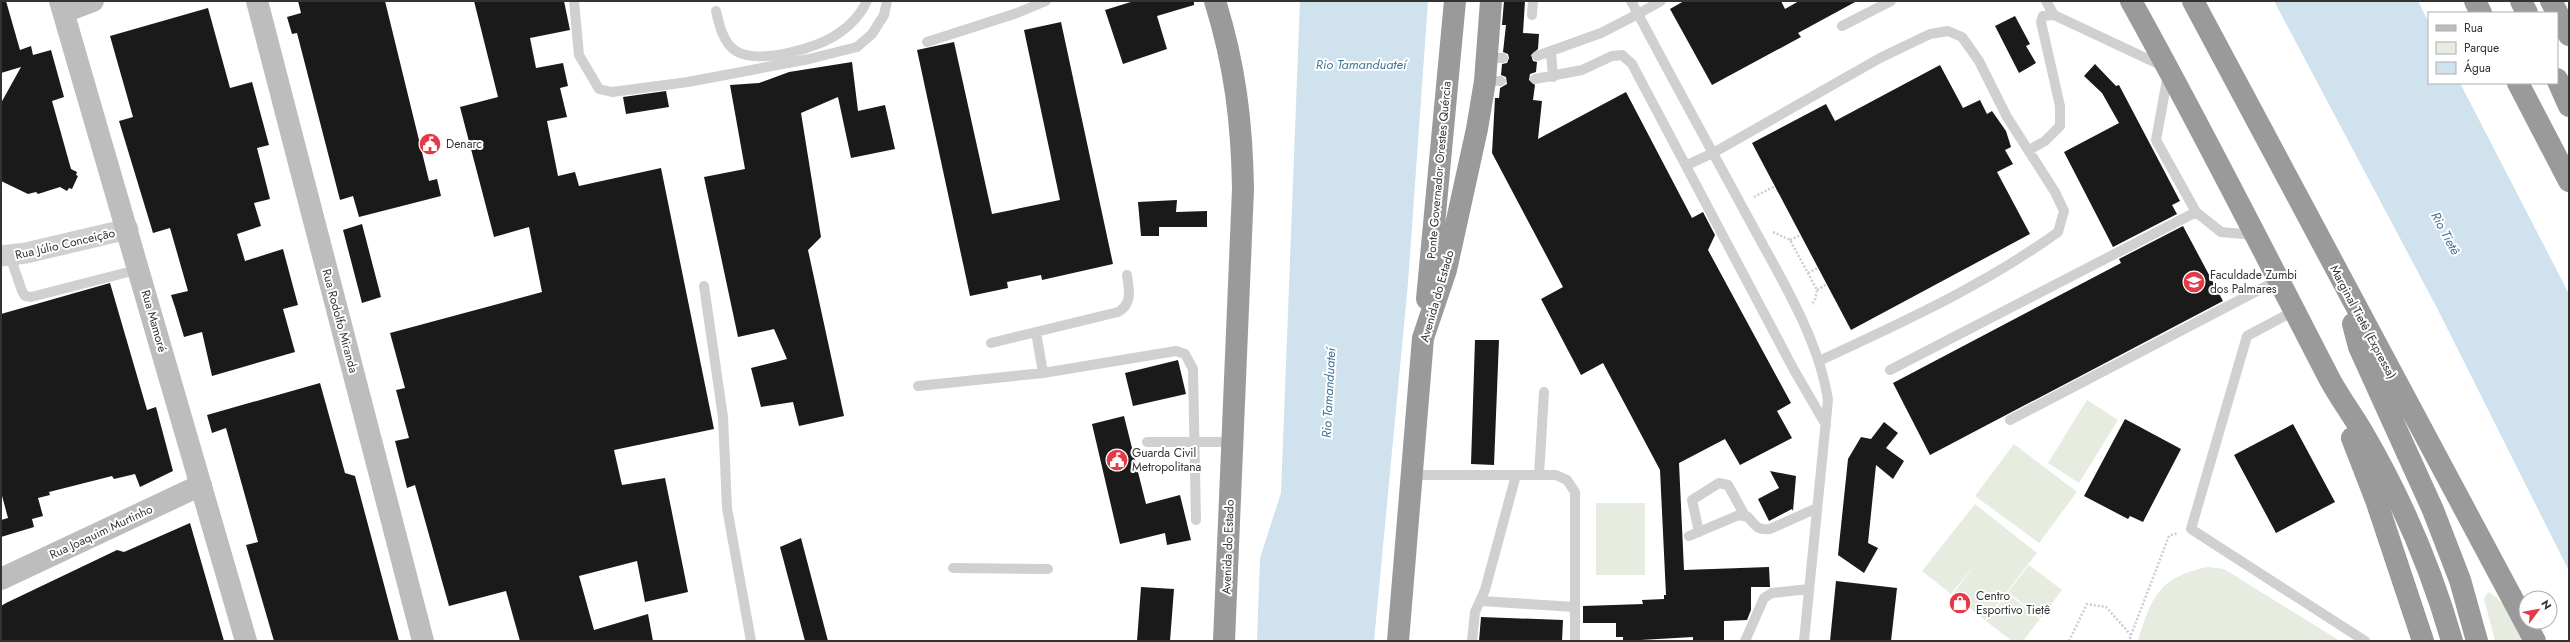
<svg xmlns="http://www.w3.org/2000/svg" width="2570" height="642" font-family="Jost,sans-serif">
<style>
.green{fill:#e6ecdf}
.water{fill:#cfe2ee}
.building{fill:#1a1a1a}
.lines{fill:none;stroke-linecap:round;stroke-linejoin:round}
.path{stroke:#cdcdcd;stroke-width:2.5;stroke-dasharray:2 2;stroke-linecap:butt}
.lane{stroke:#d0d0d0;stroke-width:10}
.street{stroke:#d0d0d0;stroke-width:21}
.secondary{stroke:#bdbdbd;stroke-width:22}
.highway{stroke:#9a9a9a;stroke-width:22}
.labels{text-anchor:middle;stroke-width:4;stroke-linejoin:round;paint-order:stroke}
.poi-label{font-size:12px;fill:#333;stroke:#fff;text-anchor:start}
.street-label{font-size:12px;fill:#333;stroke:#fff}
.water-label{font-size:13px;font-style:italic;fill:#3f7597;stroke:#fff}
</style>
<rect width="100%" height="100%" fill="#fff"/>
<path class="green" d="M2087,400L2118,420L2079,483L2048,463Z
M2014,444L2077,492L2039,543L1975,496Z
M1596,503H1645V575H1596Z
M1975,504L2037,553L1985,620L1952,595L1979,559L1951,594L1922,571Z
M2029,565L2062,590L2041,618L2008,592Z
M2208,567L2224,569L2340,641H2138C2151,597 2160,576 2208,567Z
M2488,592C2505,599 2515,626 2524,641H2495L2484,599Z
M2007,593L2040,619L2023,641H2012L1986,621Z"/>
<path class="water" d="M1300,1H1428L1408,283L1374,641H1257L1260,558L1281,493Z
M2274,1H2418L2429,23V83H2460L2569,294V571L2437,308Z"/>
<path class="building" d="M1,1H6L20,50L31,46L33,55L51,50L64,97L52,101L71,169L77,172L76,175L78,176L72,189L69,188L67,191L60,187L38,194L36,192L28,194L1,181V103L21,67L1,73Z
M298,1H385L429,181L437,179L441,196L359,217L353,196L340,200L297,33L292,34L287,17L301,13Z
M474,1H564L570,30L530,38L536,68L563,63L568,86L560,88L567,117L547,121L558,176L575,172L579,186L661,168L714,429L614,450L622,485L665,478L688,592L645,602L637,561L579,576L594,630L648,614L653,641H520L506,591L449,606L415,485L407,488L395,441L409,438L396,390L405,388L390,333L542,292L529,227L494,237L460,107L498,97Z
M1134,1H1194V5L1157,16L1167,49L1123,64L1105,10Z
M1504,1H1525L1523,33L1539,34L1538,49L1531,55L1533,61L1537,62L1536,72L1530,74L1529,80L1535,85L1533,100L1542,101L1538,139L1626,92L1692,218L1703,212L1715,235L1708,250L1791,403L1777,411L1792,438L1740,465L1725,439L1679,463L1684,570L1769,567L1770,587H1751V610L1747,620L1724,621V641H1693V637L1623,641V637H1616V623H1583V606L1643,604L1642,600L1664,599V595H1666L1660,470L1603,363L1581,375L1541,299L1563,287L1492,153L1495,98H1499L1500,88L1507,84L1506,77L1501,75L1502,64L1507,63L1509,58L1508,54L1503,52L1506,25H1502Z
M1684,1H1781L1785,9L1799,1H1857L1798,33L1801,37L1712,85L1670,9Z
M208,8L230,88L252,82L269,145L257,148L270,199L254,203L261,226L237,234L245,261L283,249L298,305L283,309L295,352L212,376L202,332L184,337L175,307L171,295L188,291L170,228L153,233L119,121L133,117L110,36Z
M2015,16L2030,44L2026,46L2036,63L2019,73L1995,26Z
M1061,22L1113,264L1042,280L1041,275L1007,282L1008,288L970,296L917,50L954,42L992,214L1060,200L1024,30Z
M852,62L858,111L885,105L895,149L851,158L838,97L801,113L821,237L808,250L844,416L799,426L793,402L761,407L751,368L787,359L774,329L738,337L704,177L745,169L730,85L759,83L789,72Z
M2095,64L2116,86L2119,85L2180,201L2172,205L2177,214L2113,247L2064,152L2119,123L2102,93L2084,76Z
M1940,65L1963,108L1980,100L1987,114L1992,111L2006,131L2011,147L2005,150L2013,164L1997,172L2030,234L1851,330L1752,143L1826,104L1835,121Z
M666,91L669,107L626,114L623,97Z
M1177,200L1176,212L1207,211V227H1159V236H1141L1138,202Z
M362,224L381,297L362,303L343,230Z
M2183,226L2223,301L1930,455L1893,383L2121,263L2119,259Z
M110,283L147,410L156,407L173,471L140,487L135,474L114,479L112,476L49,492L50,495L38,498L43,516L32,519L34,527L1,537V520L8,518L1,492V314Z
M1475,340H1499L1494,465L1471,464Z
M1178,360L1186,394L1133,406L1125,373Z
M320,383L345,473L355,476L399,641H274L246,545L258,542L226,428L212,433L207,415Z
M1124,416L1146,504L1180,495L1191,540L1167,545L1165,533L1120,544L1092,424Z
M2125,419L2181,449L2143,522L2130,516L2128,519L2084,496Z
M1884,422L1898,433L1886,448L1904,461L1893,479L1876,465L1868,543L1878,548L1864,573L1838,555L1848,459L1861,437L1871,439Z
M2293,424L2335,502L2276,533L2234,455Z
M1770,471L1796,476L1793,511L1792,509L1769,521L1758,499L1779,488Z
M190,523L224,641H1V606L6,603L117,550L124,552Z
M801,538L828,641H805L780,547Z
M1836,581L1897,588L1891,641H1830Z
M1141,587L1174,589L1170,641H1137Z
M1481,617L1563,620L1562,641H1479Z"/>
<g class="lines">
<path class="path" d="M1754,197L1775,186
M1773,232L1790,240L1817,290L1815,300L1811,305
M1790,240L1801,235
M1808,273L1818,268
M1817,290L1827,284
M2131,635L2169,536L2178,533
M2069,641L2087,604L2106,607L2131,635L2129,641"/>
<path class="lane" d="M574,1L579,55L599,89L612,92L688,82L809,59L857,47L872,34L884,15L887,1
M1631,1L1638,14L1661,1
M2046,1L2054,15
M716,11C719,24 723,43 736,51C759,65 819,48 839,33C851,25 861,14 867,1
M1532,15L1533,1
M1842,26L1891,1
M927,42L1017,13L1046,1
M1551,52L1553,77
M1537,56L1601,33L1638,14C1675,84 1713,153 1751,223C1780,277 1819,339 1828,400L1804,641
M1486,58H1503
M1535,79L1582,70L1612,56L1622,55L1632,64L1794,370L1826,425
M1485,81H1501
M2029,150L2045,141L2060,126V106L2041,22L2043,16L2054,15L2169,69L2156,140L2196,212L2221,232L2255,235
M1687,165L1713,153L1880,58L1930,34L1948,31L1962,37L1979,61L2007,117L2055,192L2064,211L2058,232C1985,285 1901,323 1819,361
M10,256L22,291L25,296L31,297L140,269
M704,286L723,417L727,508L751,641
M2294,311L2247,336L2191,529L2365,641
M1036,332L1118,312C1133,303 1129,290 1127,275
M991,343L1036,332L1043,373
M1890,370L2196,212
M918,386L1043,373L1176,351L1185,354L1193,369L1196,520
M2010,420L2278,280
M1147,442H1233
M1413,475H1556L1567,480L1575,492V641
M1539,475L1544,392
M1699,532L1692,500L1719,483L1728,485L1744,514
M1689,536L1739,515L1748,517C1755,525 1758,531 1770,529L1817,508
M953,568L1048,569
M1481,601L1575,607
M1472,641L1475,612L1485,590L1516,475
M1745,641L1764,598L1772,593L1809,589"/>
<path class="street" d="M1,256L26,253L128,229"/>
<path class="secondary" d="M60,1L246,641
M257,1L423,641
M64,12L93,1
M1,579L201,485"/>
<path class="highway" d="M1215,1C1235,65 1242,123 1243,189L1224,641
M2131,1C2200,125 2264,252 2329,378C2339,397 2352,414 2363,433C2401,498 2431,568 2452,641
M2193,1L2535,641
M2475,1L2481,13
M2521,1L2527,13
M2551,1L2569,35
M2557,79L2569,106
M2518,83L2569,181
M1427,299L1455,1
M2353,324L2359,347L2433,510L2460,580L2477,641
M2352,438L2376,500L2423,641
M1398,641L1423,338L1446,270L1477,129L1485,81L1491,1"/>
</g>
<defs>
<g id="civic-disc" transform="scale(1.15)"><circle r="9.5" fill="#e63946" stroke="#fff"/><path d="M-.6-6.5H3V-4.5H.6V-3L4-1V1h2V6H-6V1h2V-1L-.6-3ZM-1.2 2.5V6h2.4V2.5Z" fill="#fff"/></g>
<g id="university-disc" transform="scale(1.15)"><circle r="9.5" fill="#e63946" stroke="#fff"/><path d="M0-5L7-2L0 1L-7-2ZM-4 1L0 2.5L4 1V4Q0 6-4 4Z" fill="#fff"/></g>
<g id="shop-disc" transform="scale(1.15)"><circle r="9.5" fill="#e63946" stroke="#fff"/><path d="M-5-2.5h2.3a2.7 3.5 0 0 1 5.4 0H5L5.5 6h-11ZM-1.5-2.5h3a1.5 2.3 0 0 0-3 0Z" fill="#fff"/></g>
</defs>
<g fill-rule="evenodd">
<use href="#civic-disc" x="430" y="144"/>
<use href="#university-disc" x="2194" y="282"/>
<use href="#civic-disc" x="1117" y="460"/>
<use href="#shop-disc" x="1960" y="603"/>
</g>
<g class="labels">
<g class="poi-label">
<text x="446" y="148">Denarc</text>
<text x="2210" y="279">Faculdade Zumbi<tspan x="2210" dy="14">dos Palmares</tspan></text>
<text x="1132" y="457">Guarda Civil<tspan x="1132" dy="14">Metropolitana</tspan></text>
<text x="1976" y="600">Centro<tspan x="1976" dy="14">Esportivo Tietê</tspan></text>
</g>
<g class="street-label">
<text transform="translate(1439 170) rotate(-85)" y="4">Ponte Governador Orestes Quércia</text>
<text transform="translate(65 244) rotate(-13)" y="4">Rua Júlio Conceição</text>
<text transform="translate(1437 296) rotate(-74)" y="4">Avenida do Estado</text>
<text transform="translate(154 321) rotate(74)" y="4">Rua Mamoré</text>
<text transform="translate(340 321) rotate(75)" y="4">Rua Rodolfo Miranda</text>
<text transform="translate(2363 322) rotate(62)" y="4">Marginal Tietê (Expressa)</text>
<text transform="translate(101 532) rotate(-25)" y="4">Rua Joaquim Murtinho</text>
<text transform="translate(1228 547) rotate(-88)" y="4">Avenida do Estado</text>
</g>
<g class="water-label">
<text x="1361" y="69">Rio Tamanduateí</text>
<text transform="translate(2446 233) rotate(62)" y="5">Rio Tietê</text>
<text transform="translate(1328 393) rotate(-87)" y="5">Rio Tamanduateí</text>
</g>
</g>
<rect width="2570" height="642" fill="none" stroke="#333333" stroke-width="4"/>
<rect x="2428" y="12" width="130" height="72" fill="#ffffff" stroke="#adadad"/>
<rect x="2436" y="25" width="20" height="6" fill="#bdbdbd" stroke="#adadad"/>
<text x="2464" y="32" font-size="12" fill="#333333">Rua</text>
<rect x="2436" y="42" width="20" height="12" fill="#e6ecdf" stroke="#adadad"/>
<text x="2464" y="52" font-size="12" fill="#333333">Parque</text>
<rect x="2436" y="62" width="20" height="12" fill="#cfe2ee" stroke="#adadad"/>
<text x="2464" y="72" font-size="12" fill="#333333">Água</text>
<g transform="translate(2538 610) rotate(58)"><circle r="19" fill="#ffffff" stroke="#adadad"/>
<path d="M0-3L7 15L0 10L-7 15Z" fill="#e63946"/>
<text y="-6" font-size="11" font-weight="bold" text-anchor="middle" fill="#333333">N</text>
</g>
</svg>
